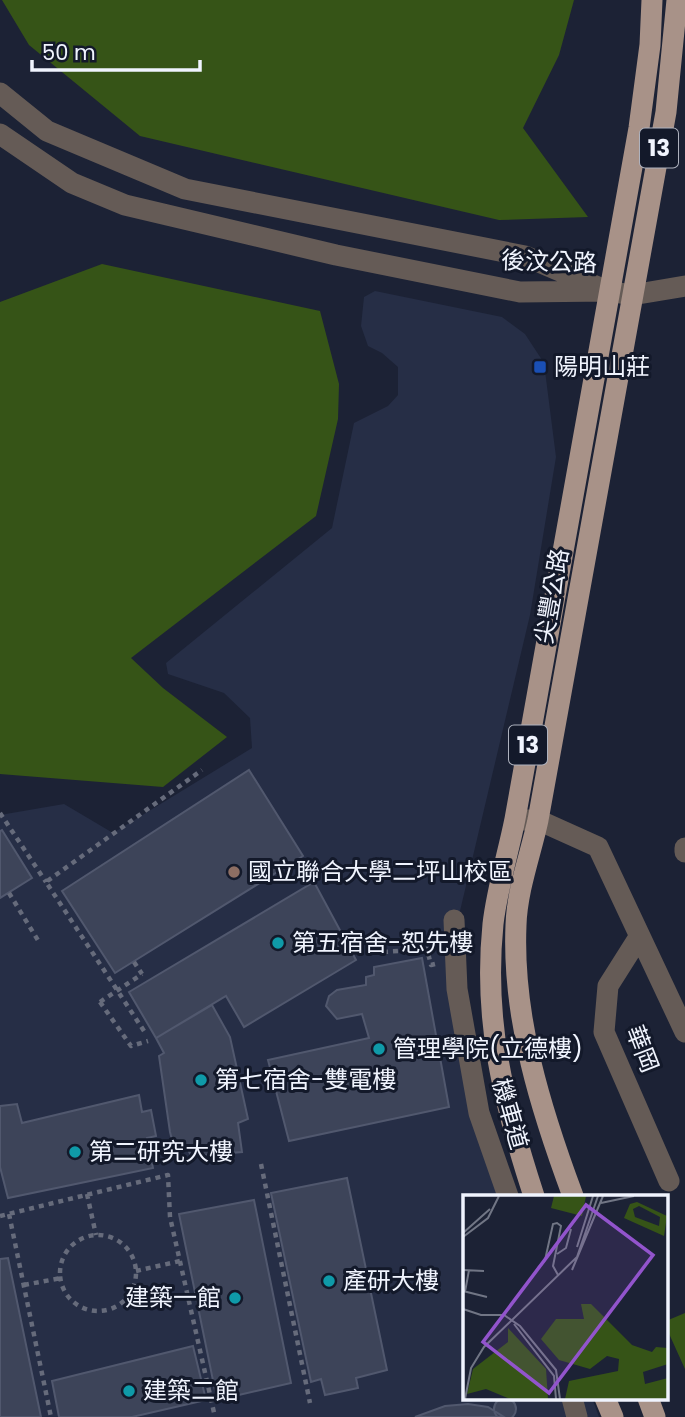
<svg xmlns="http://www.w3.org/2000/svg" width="685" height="1417" font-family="Poppins,'Noto Sans TC',sans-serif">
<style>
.built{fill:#262e46}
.green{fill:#365417}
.building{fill:#3d4459;stroke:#51586e;stroke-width:2}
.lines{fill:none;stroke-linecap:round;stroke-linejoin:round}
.path{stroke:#666b7b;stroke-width:4.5;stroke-dasharray:5 5;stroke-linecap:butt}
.minor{stroke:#655b56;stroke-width:21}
.major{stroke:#a89288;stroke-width:21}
.path-bridge{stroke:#666b7b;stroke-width:4.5;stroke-dasharray:5 5;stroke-linecap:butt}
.transit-dot{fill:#1a4fb4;stroke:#13192a;stroke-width:2.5}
.education-dot{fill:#8d6e63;stroke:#13192a;stroke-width:2.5}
.culture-dot{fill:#0f9aa8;stroke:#13192a;stroke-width:2.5}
.labels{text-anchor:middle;stroke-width:6;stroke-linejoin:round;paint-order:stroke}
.shield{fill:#13192a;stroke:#aeb2be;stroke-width:2}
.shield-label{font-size:23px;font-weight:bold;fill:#f0f4fe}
.street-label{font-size:24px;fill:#f0f4fe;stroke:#13192a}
.poi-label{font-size:24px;fill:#f0f4fe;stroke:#13192a;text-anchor:start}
.inset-road{fill:none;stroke:#717685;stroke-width:2}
.view{fill:#9254cc;fill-opacity:0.15;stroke:#9254cc;stroke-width:3.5}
.inset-edge{fill:none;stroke:#f0f4fe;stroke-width:3.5}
</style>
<rect width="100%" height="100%" fill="#1c2235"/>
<path class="built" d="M375,291L502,317L525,334L544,363L556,457L530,615L460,911L463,988L490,1122L517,1196H464V1398H592L599,1417H0V815L64,804L113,833L252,748L250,718L224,693L168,674L166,663L332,528L354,423L388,406L398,395V367L382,353L368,346L361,326L364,297Z"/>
<path class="green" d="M2,0H574L559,55L523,128L588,217L499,220L140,136L29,45Z
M102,264L320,311L339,384L338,419L316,516L131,658L163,688L227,737L163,787L0,774V302Z
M685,1313V1369L666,1327V1321Z"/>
<path class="building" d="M249,770L303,856L115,973L62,891Z
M2,830L32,878L0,898V831Z
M314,882L356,960L244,1027L226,996L156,1038L129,992Z
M422,958L449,1107L289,1141L268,1060L369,1038L362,1014L337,1019L326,1006L329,996L337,990L366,985V977L374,975V967Z
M212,1005L230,1037L248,1119L238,1123L242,1152L191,1156L187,1147L172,1140L170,1132L159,1056L164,1053L156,1038Z
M139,1095L142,1112L151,1110L156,1136L147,1138L153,1168L8,1198L0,1167V1106L17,1104L22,1123Z
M347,1178L387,1370L356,1378L358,1388L325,1395L321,1379L311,1382L271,1193Z
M254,1200L291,1383L217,1400L179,1214Z
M8,1258L41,1417H0V1259Z
M193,1346L206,1400L132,1417H59L52,1381Z
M494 1409a11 11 0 1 1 22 0a11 11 0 1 1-22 0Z
M468,1404L488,1407L504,1417H415L445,1406Z"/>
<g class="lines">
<path class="path" d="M0,813L46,882
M9,893L39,942
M383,952L427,949L431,965L435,964
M134,962L142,974
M100,1002L131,1046L148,1041
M144,1031L46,882L202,770
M261,1164L310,1403
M87,1194L96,1235
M9,1214L51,1417
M0,1216L168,1175L170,1217L215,1417
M60 1273a38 38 0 1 1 76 0a38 38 0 1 1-76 0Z
M136,1271L180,1261
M24,1285L61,1278"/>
<path class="minor" d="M0,93L47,131L185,189L525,256L600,288
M0,134L72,183L125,205L336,255L520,292L608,291L632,295L685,286
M521,820H538L598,847L685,1032
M685,848V852
M454,920L457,989L479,1113L508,1196
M639,937L608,986L604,1032L669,1181
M572,1398L577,1417"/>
<path class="major" d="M534,1196C504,1104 483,1022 493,924C497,889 508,854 515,819L639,128L650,45L652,0
M573,1196C541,1110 512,1018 516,925C517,890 531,853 538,820L666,112L677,0
M605,1398L613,1417
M648,1398L655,1417"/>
<path class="path-bridge" d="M100,1002L142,974"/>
</g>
<rect class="transit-dot" x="533" y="360" width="14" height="14" rx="3.5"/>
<circle class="education-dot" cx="234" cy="872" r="7"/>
<g class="culture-dot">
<circle cx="278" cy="943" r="7"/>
<circle cx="379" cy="1049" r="7"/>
<circle cx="201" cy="1080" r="7"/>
<circle cx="75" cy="1152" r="7"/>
<circle cx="329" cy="1281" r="7"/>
<circle cx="235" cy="1298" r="7"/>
<circle cx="129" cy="1391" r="7"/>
</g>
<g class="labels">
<g class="shield">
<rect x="640" y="128.5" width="38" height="39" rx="5"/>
<rect x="509" y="725.5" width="38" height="39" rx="5"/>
</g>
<g class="shield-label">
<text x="659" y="156">13</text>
<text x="528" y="753">13</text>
</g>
<g class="street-label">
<text transform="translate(549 262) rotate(2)" y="8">後汶公路</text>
<text transform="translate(552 596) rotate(-80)" y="8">尖豐公路</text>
<text transform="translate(642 1049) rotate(69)" y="8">華岡</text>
<text transform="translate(510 1114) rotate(74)" y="8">機車道</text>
</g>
<g class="poi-label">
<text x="554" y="375">陽明山莊</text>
<text x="248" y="880">國立聯合大學二坪山校區</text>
<text x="292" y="951">第五宿舍-恕先樓</text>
<text x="393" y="1057">管理學院(立德樓)</text>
<text x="215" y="1088">第七宿舍-雙電樓</text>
<text x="89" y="1160">第二研究大樓</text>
<text x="343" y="1289">產研大樓</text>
<text x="221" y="1306" text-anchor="end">建築一館</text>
<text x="143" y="1399">建築二館</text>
</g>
</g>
<g transform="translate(463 1195)">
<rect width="205" height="205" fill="#1c2235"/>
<path d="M91,1H123L119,21L88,13ZM174,7L204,21L201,41L161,23L167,9ZM176,11L197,22L196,31L172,22L170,14ZM118,109H128L169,150L189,157L193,152L205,153V169L180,177L182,189L205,183V204H102L106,186L155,176L156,164L144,161L127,174L96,165L78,144L93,124H121ZM45,133L83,174L85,204H47L23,194L4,199L10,174L45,147Z" fill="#365417" fill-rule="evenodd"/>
<path class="inset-road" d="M138,8L171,1M0,38L27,14M0,42L25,23L36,1M114,52L130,1M94,59L103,53L108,34M75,73L82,65L90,29L94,28L98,31L90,71L95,80M0,75L21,76M109,75L140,1M0,96L24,102M2,97L6,75M0,114L18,120H41L57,131L93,175L97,204M51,129L91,181L93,204M2,204L8,173L21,152L114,62L135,1"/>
<path class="view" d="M123,10L190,60L86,198L20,147Z"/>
<rect width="205" height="205" class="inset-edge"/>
</g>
<path d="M32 60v10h168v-10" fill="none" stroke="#f0f4fe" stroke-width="3.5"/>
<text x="42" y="60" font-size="21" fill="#f0f4fe" stroke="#13192a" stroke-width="5" paint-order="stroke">50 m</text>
</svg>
